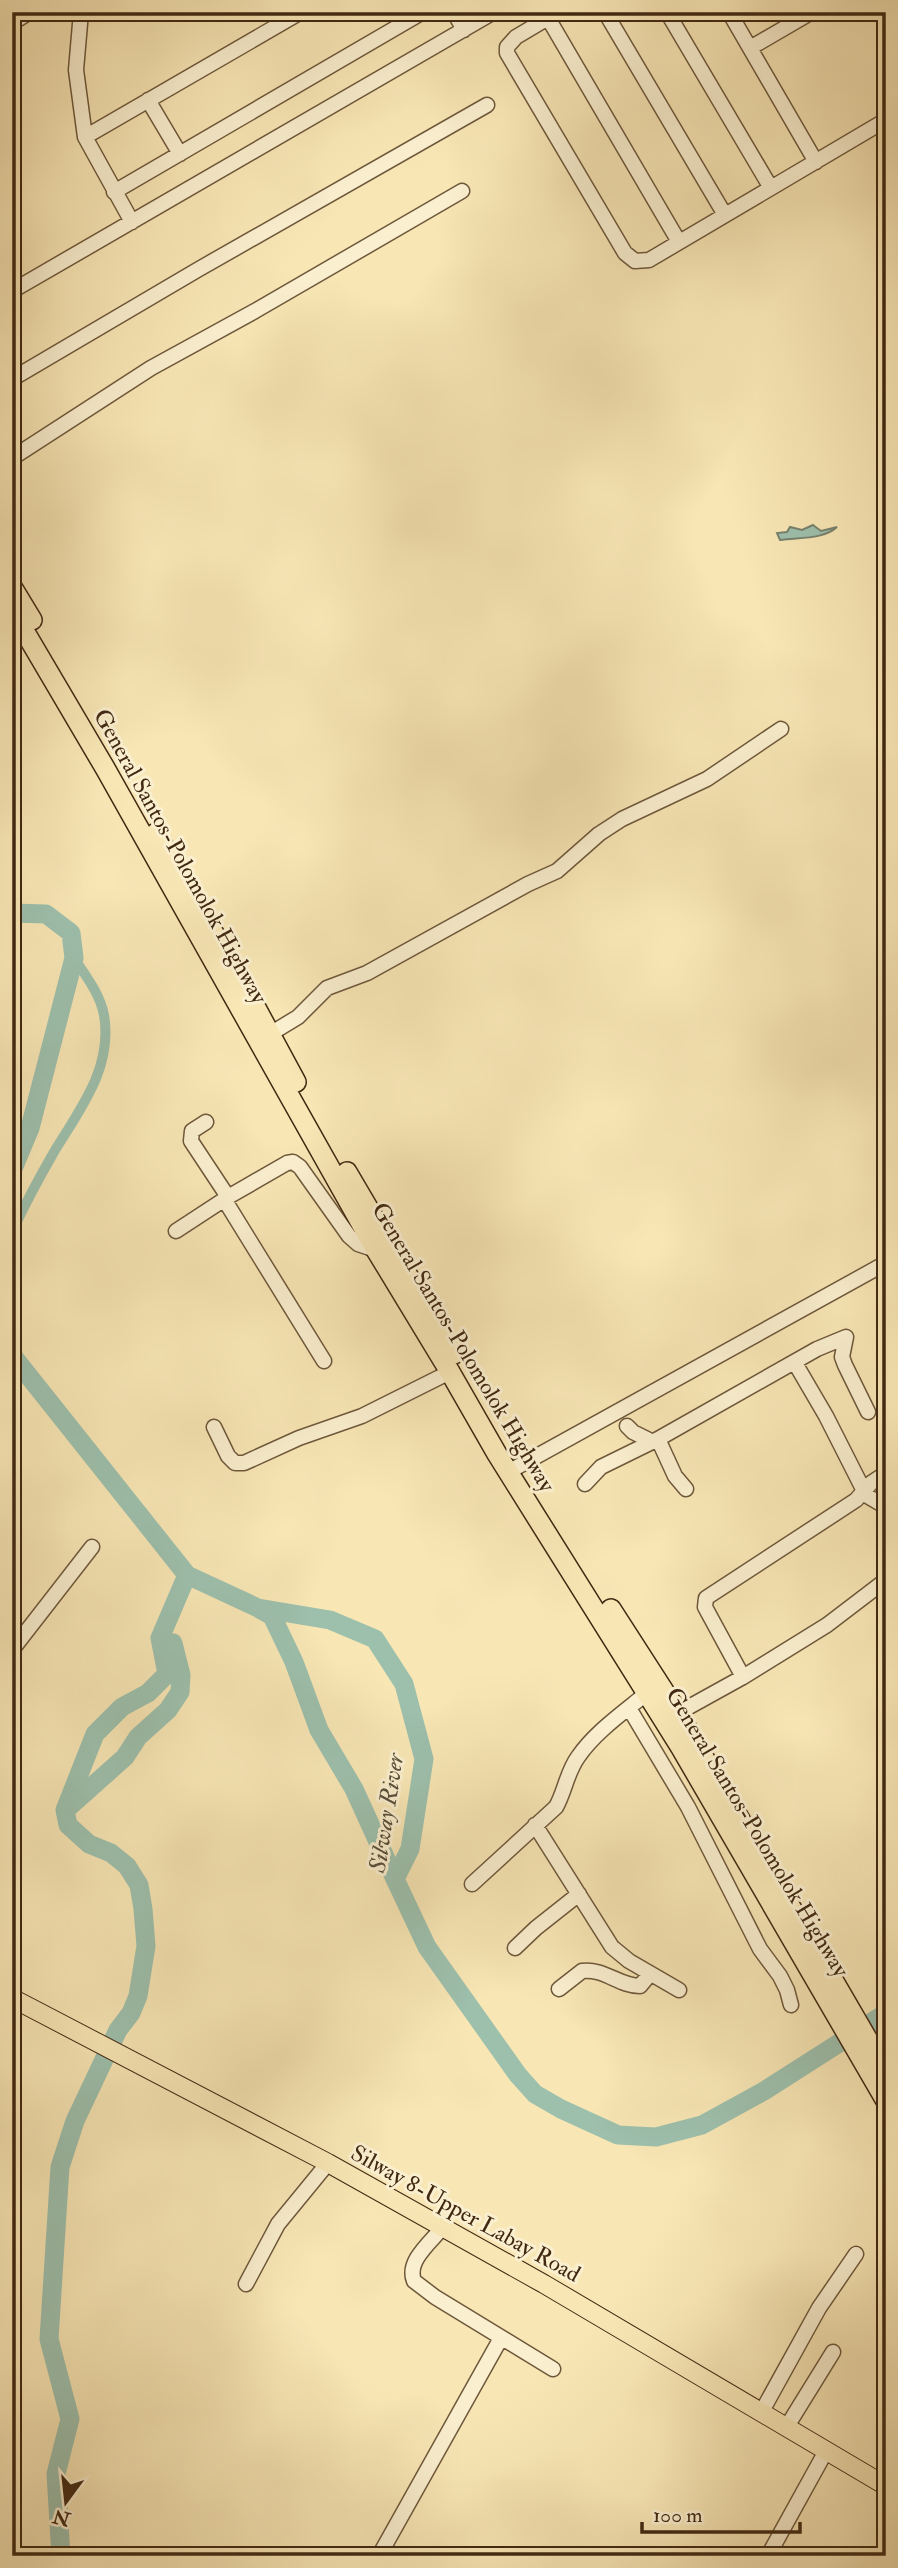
<svg xmlns="http://www.w3.org/2000/svg" width="898" height="2568" font-family="'IM FELL Double Pica',serif">
<style>
.water{fill:#9dc0ad;stroke:#78836f;stroke-width:2}
.lines{fill:none;stroke-linecap:round;stroke-linejoin:round}
.stream{stroke:#78836f;stroke-width:3.5}
.canal{stroke:#9dc0ad;stroke-width:10}
.river{stroke:#9dc0ad;stroke-width:19}
.minor-casing{stroke:#6e583b;stroke-width:17}
.major-casing{stroke:#402812;stroke-width:20}
.highway-casing{stroke:#402812;stroke-width:22}
.minor{stroke:#faefcf;stroke-width:14}
.major{stroke:#f8e6b5;stroke-width:18}
.highway{stroke:#f8e6b5;stroke-width:19}
.labels{text-anchor:middle;stroke-width:6;stroke-linejoin:round;paint-order:stroke}
.street-label{font-size:23px;fill:#402812;stroke:#faefcf}
.water-label{font-size:24px;font-style:italic;fill:#574e39;stroke:#faefcf}
</style>
<rect width="100%" height="100%" fill="#f8e6b5"/>
<filter id="stains"><feTurbulence type="fractalNoise" baseFrequency=".00286" numOctaves="4"/><feColorMatrix values="0 0 0 0 .2 0 0 0 0 .09 0 0 0 0 .02 0 0 0 .5 -.17"/></filter>
<radialGradient id="worn" r=".72"><stop offset=".6" stop-color="#630" stop-opacity="0"/><stop offset="1" stop-color="#630" stop-opacity=".3"/></radialGradient>
<path class="water" d="M813,525L821,531L837,527C823,540 798,537 780,540L777,533L787,532L790,527L802,530Z"/>
<g class="lines">
<path class="stream" d="M12,1140L23,1144"/>
<path class="canal" d="M12,1232C25,1204 39,1178 54,1152C80,1109 113,1068 104,1015C100,994 86,976 74,958"/>
<path class="river" d="M12,913L46,914L71,933L74,958L30,1128L12,1171
M12,1355L187,1575L258,1608L330,1620L375,1639L404,1684L424,1759L410,1849L395,1879L427,1947L518,2075L535,2094L561,2109L618,2135L656,2137L702,2125L764,2091L886,2013
M258,1608L272,1616L294,1662L319,1730L354,1789L395,1879
M69,1807L125,1757L138,1737L168,1710L180,1692L181,1675L173,1643
M61,2556L56,2474L70,2419L49,2339L60,2167L75,2121L118,2030L131,2013L138,1996L146,1946L143,1909L139,1885L127,1866L111,1853L89,1844L68,1825L65,1810L95,1734L122,1707L148,1693L167,1674L160,1638L187,1575"/>
<g class="minor-casing">
<path id="minor" d="M81,12L76,70L85,137L132,222
M454,12L464,30
M558,12L516,37L507,47V53L625,253L635,261L649,260L886,120
M605,12L725,215
M667,12L771,188
M729,12L816,162
M548,18L679,242
M12,23L30,12
M750,48L812,12
M148,100L180,154
M85,137L301,12
M114,192L423,12
M12,291L494,12
M12,379L199,269L487,105
M12,458L151,368L255,311L462,191
M270,1034L298,1017L327,988L367,973L528,884L557,871L599,834L622,819L707,779L781,729
M206,1122L192,1131L191,1141L228,1197
M224,1199L324,1361
M176,1231L228,1197L287,1163L293,1162L300,1167L349,1236L358,1244L376,1250
M795,1363L826,1416L864,1491
M627,1426L633,1432L653,1442
M214,1427L228,1456L235,1463H244L299,1438L362,1416L450,1372
M508,1472L886,1263
M585,1484L601,1467L658,1439
M686,1489L675,1476L658,1439L817,1349L846,1337L842,1357L845,1365L868,1412
M864,1494L886,1507
M12,1650L92,1547
M743,1677L705,1607L706,1598L856,1500L871,1483L886,1473
M629,1708L688,1807L760,1949L780,1976L787,1990L791,2005
M678,1713L743,1677L827,1625L886,1580
M535,1825L612,1947L629,1961L679,1990
M472,1884L556,1807C565,1791 567,1772 578,1757C595,1732 624,1712 647,1693
M515,1948L536,1928L579,1894
M559,1989L582,1971C604,1968 619,1986 640,1986L650,1974
M443,2227C431,2242 406,2261 414,2281L435,2297L553,2369
M246,2284L278,2224L328,2163
M761,2413L819,2308L856,2254
M786,2428L833,2352
M379,2556L501,2338
M768,2556L826,2451"/>
</g>
<g class="major-casing">
<path id="major" d="M12,1998L328,2163L544,2284L886,2486"/>
</g>
<g class="highway-casing">
<path id="highway" d="M12,587L32,620
M12,610L105,768L376,1250L450,1372L497,1454L681,1748L886,2101
M156,833L242,982L296,1082
M347,1172L454,1354
M611,1609L678,1713L886,2071"/>
</g>
<use href="#minor" class="minor"/>
<use href="#major" class="major"/>
<use href="#highway" class="highway"/>
</g>
<g class="labels">
<g class="street-label">
<text transform="translate(181 856) rotate(61)" y="8">General Santos-Polomolok Highway</text>
<text transform="translate(464 1347) rotate(59)" y="8">General Santos-Polomolok Highway</text>
<text transform="translate(758 1832) rotate(59)" y="8">General Santos-Polomolok Highway</text>
<text transform="translate(466 2213) rotate(29)" y="8">Silway 8-Upper Labay Road</text>
</g>
<g class="water-label">
<text transform="translate(386 1813) rotate(-81)" y="8">Silway River</text>
</g>
</g>
<rect width="898" height="2568" fill="none" stroke="#f8e6b5" stroke-width="42"/>
<rect x="14" y="14" width="870" height="2540" fill="none" stroke="#402812" stroke-width="3.5"/>
<rect x="21" y="21" width="856" height="2526" fill="none" stroke="#402812" stroke-width="2"/>
<g transform="translate(66 2502) rotate(195)" stroke="#faefcf" stroke-width="5" paint-order="stroke">
<path d="M0-5L12 26L0 18L-12 26Z" fill="#402812"/>
<text y="-10" font-size="19" font-weight="bold" text-anchor="middle" fill="#402812">N</text>
</g>
<path d="M642 2522v10h158v-10" fill="none" stroke="#402812" stroke-width="3.5"/>
<text x="653" y="2522" font-size="21" fill="#402812" stroke="#faefcf" stroke-width="5" paint-order="stroke">100 m</text>
<rect width="100%" height="100%" filter="url(#stains)"/>
<rect width="100%" height="100%" fill="url(#worn)"/>
</svg>
